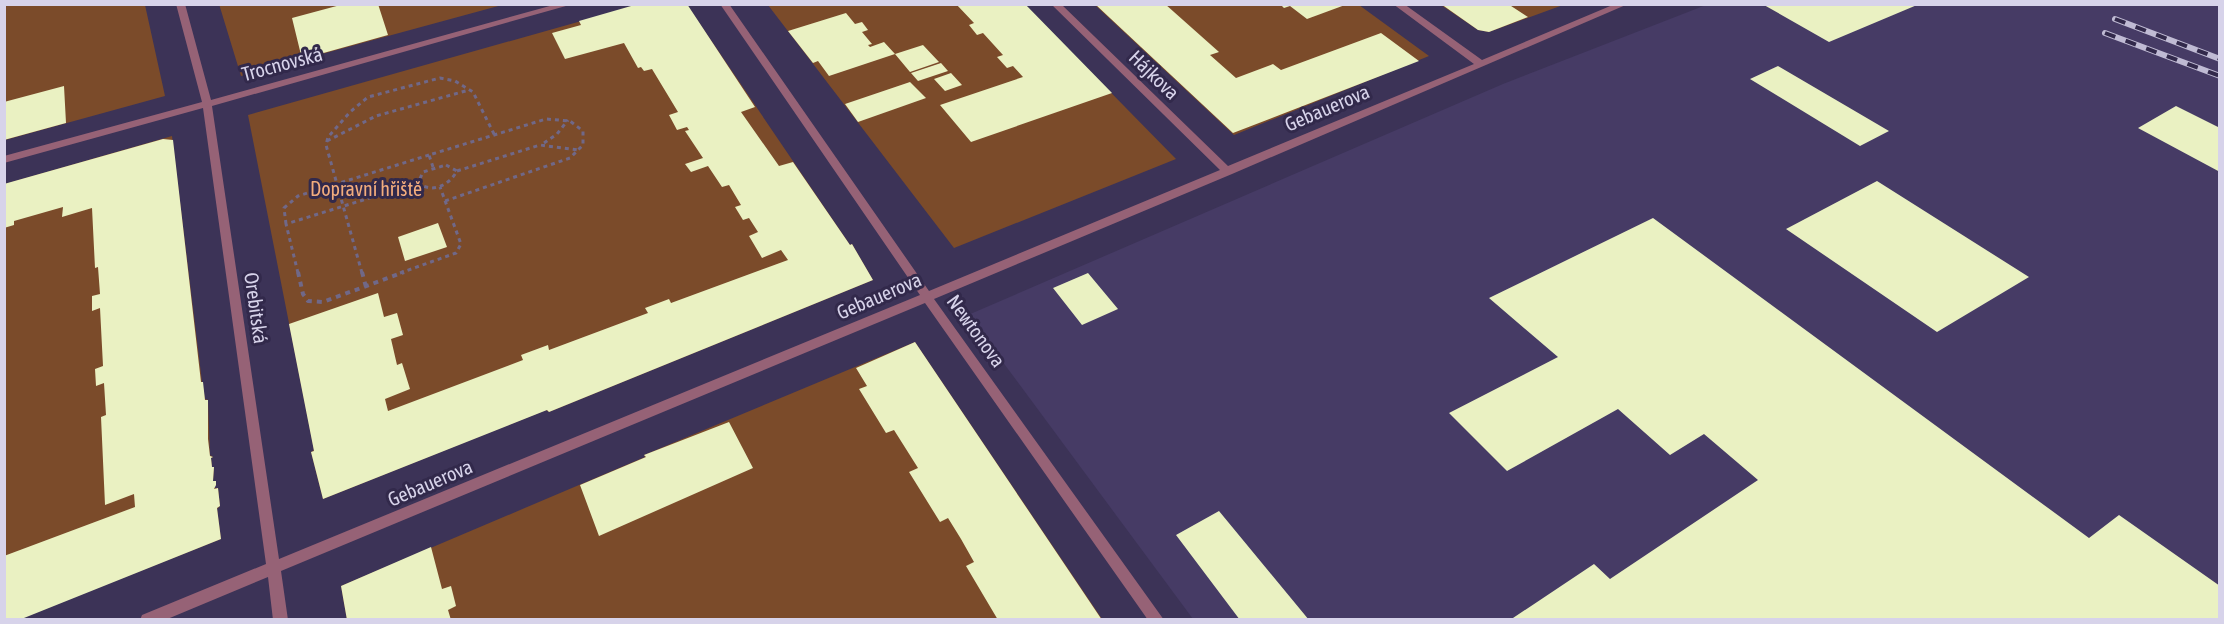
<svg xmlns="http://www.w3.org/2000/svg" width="2224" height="624" font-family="'Asap Condensed',sans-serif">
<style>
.built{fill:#463b65}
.green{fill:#7b4b2a}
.building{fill:#eaf1c2}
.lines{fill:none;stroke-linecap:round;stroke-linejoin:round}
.path-far1{stroke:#706888;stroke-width:3;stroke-dasharray:4 4;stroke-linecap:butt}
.path{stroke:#706888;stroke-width:4;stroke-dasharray:5 5;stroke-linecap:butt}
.street{fill:#966276;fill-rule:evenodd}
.rail-casing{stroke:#c0bbd4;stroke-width:6}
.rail{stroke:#32294b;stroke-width:4;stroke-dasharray:11;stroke-linecap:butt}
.labels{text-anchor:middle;stroke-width:6;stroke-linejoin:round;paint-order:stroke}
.street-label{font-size:20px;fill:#d7d3ea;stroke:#32294b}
.park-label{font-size:20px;fill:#f4ad7d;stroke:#32294b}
</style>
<rect width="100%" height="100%" fill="#3c3357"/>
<path class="built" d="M1706,5H2219V619H1193L968,315L1503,84Z"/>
<path class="green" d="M219,4L502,5L241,76Z
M5,5H145L165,96L5,140Z
M638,5H687L850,245L852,244L873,280L549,412L546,410L323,499L311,452L314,450L248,115Z
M768,5H1025L1176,159L954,248Z
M1095,5H1359L1429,56L1234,135Z
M1441,5H1563L1489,32L1478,30Z
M172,136L202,382L205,399L208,400L210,455L213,457L211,458L212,467H214L213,481L216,485L214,488H218L220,506L217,509L221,539L19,619L5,620V184Z
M915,342L1102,619L347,620L341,586L645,457L644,455Z"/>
<path class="building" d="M344,4H378L388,35L302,59L292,18Z
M638,4H687L755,107L741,112L779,166L793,162L850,245L852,244L873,280L549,412L547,410L323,499L311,452L314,451L289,324L378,293L384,317L397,313L403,335L391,339L397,365L402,363L410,389L385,399L388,411L523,360L521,355L548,345L549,350L648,313L645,308L669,299L671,303L788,260L781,250L762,258L749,236L758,232L749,218L743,220L735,207L741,205L729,185L722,187L708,166L691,172L685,164L703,158L685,131L689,130L687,127L677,130L669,115L678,112L652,69L644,71L641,67L638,68L624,43L565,59L552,33L581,25L579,21Z
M956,4H1025L1112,93L971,142L940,105L1023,77L1013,66L1007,68L997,57L1003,55L983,33L977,35L969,25L974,23Z
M1095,4H1165L1219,52L1210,55L1236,78L1273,64L1281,70L1381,33L1419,61L1233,133Z
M1283,4H1345V5L1307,19L1290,6L1284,8L1281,5Z
M1441,4H1508L1528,17L1489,32L1478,30Z
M1764,5H1917L1829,42Z
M846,13L855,24L862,22L868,30L862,32L872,44L868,45L870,47L884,42L895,54L923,45L939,62L910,72L895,54L829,76L818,61L813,63L788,31Z
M941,63L948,71L918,81L911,73Z
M1778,66L1889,131L1860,146L1750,79Z
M951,73L962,85L945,91L934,79Z
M910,82L926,98L858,122L845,104Z
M64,86L66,123L4,140V102Z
M2176,106L2220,128V172L2138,128Z
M163,139L173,140L201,382H203L205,400H208V439L210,456L213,457L211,458L212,467H214L213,481H216V485L214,489L218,488L220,506L217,508L221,539L19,620H4V556L135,507L134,494L105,505L101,417L106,415L104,383L96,386L95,369L103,366L100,308L92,311V296L100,294L98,267L95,268L92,208L62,217L63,207L14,221V225L4,228V184Z
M1877,181L2029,277L1937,332L1786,229Z
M1653,218L2089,538L2119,515L2220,586V620H1510L1594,564L1610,579L1758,480L1704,434L1670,455L1618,409L1507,471L1449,413L1558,357L1489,298Z
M438,223L447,247L405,261L398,237Z
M1088,273L1118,309L1082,325L1053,288Z
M915,342L1026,507L1102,620H998L966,566L974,562L961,539L948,518L940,522L909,472L918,468L894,430L886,433L859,389L867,386L856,368Z
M729,422L753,468L599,536L580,485L646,457L644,455Z
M1219,511L1309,620H1240L1176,535Z
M431,547L442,589L451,586L456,606L448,610L451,620H347L341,586Z"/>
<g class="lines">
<path class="path-far1" d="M327,141L376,116L469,90
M544,143L557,134L568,120
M446,165L457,171C449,185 433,194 418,183L423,172Z
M433,167L429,155L546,119L570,121L583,131V145L570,158L445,201
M457,171L540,145L579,150
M286,224L284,208L298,196L429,155
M298,273L286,224L418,183
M362,273L326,145L328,137L350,112L368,97L440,78L455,81L473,92L494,134
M400,273L456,253L461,244L440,187"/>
<path class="path" d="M298,272L303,294L308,301L323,302L404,272
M362,272L366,287"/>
<path class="street" d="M176,4H185L211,100L557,4H573L212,106L279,559L920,295L720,4H729L929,291L1220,170L1051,4H1061L1228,166L1474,64L1393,4H1404L1482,60L1615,4H1628L1232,174L934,299L1164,620H1148L925,303L281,571L288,620H273L268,577L165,620H140L142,615L266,564L203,108L4,163V156L202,102Z"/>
<g class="rail-casing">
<path id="rail" d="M2115,19L2220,59
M2105,33L2220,76"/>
</g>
<use href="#rail" class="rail"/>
</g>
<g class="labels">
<g class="street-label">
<text transform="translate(282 64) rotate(-15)" y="7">Trocnovská</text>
<text transform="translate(1154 75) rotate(44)" y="7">Hájkova</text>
<text transform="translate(1327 108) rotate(-23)" y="7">Gebauerova</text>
<text transform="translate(879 296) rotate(-23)" y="7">Gebauerova</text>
<text transform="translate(256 308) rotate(82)" y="7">Orebitská</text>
<text transform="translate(976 331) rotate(54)" y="7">Newtonova</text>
<text transform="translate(430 483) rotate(-23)" y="7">Gebauerova</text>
</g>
<g class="park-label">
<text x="366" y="196">Dopravní hřiště</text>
</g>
</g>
<rect width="2224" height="624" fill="none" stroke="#d7d3ea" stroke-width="12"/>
</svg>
